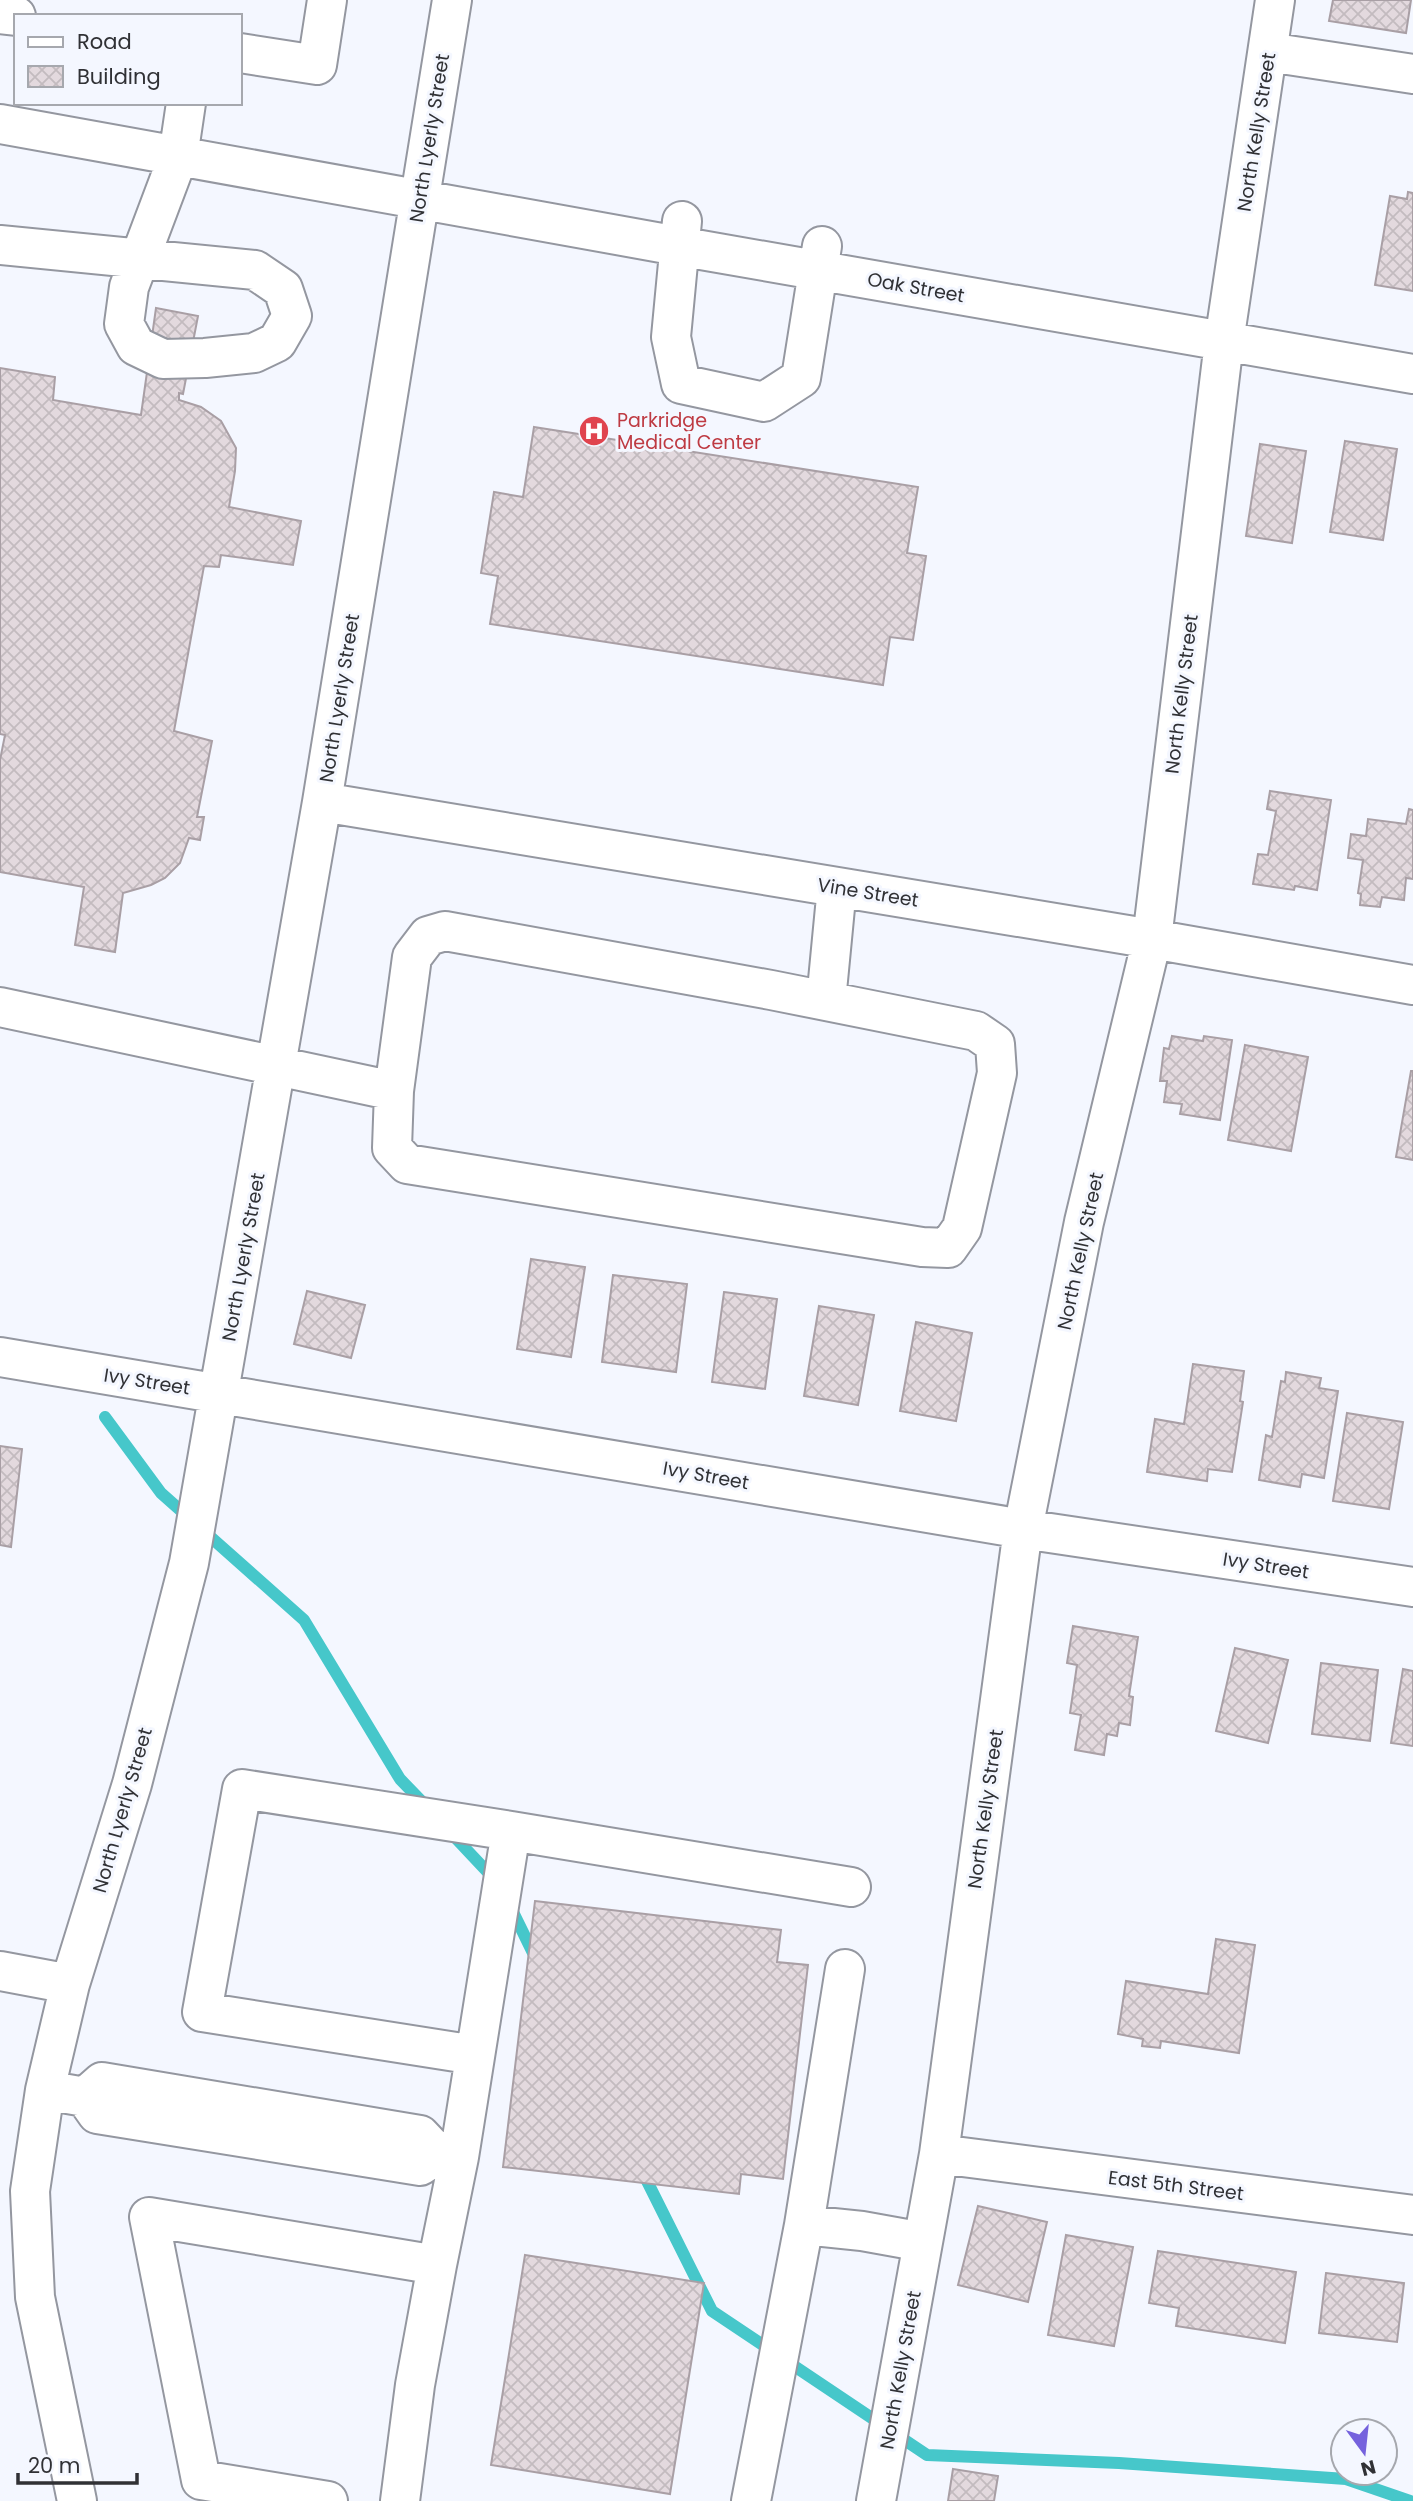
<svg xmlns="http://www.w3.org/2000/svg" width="1413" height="2501" font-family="Poppins,sans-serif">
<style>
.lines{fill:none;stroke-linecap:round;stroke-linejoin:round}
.stream{stroke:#46c7ca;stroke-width:12}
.building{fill:url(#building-cross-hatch);stroke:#a99fa5;stroke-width:2}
.minor-casing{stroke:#9497a0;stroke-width:42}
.minor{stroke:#fff;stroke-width:38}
.labels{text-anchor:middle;stroke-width:6;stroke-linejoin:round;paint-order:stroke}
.street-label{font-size:19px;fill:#303135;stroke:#f4f7ff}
.health-label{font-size:19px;fill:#be3a42;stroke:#f4f7ff;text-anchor:start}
</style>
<defs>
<pattern id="building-cross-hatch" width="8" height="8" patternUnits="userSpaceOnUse" patternTransform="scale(1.75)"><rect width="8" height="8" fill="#e3d9de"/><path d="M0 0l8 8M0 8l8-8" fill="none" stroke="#c3bbbf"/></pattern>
</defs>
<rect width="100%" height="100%" fill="#f4f7ff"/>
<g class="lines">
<path class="stream" d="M105,1417L161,1493L304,1620L400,1779L427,1807
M449,1831L496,1881
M510,1906L536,1959
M641,2169L712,2311L927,2455L1119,2463L1346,2479L1410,2501"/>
</g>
<path class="building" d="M1333,0H1411L1406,33L1329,21Z
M1408,192L1413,193V291L1375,285L1390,196L1407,199Z
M156,308L198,316L183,394L179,393V400L201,407L221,421L236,448L235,471L229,507L301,521L293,565L221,555L219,567L204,566L174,731L212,741L197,817H204L200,840L189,838L180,863L165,878L151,885L123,893L115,952L75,945L84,887L0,872V760L5,735L0,734V368L55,377L53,400L141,415Z
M534,427L918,487L907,553L926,556L913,640L890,637L883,685L490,624L498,576L481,573L494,492L523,497Z
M1345,441L1397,449L1383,540L1330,532Z
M1260,444L1306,451L1292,543L1246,536Z
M1270,791L1331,800L1317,890L1295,886L1294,890L1253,884L1258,854L1268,855L1276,811L1267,809Z
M1409,809L1413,810V879L1406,878L1404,900L1382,897L1380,907L1360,905L1361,894L1358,893L1363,860L1348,858L1351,834L1366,836L1368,819L1406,824Z
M1172,1036L1203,1041L1204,1036L1232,1040L1220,1120L1180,1114L1182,1104L1164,1102L1167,1081H1160L1164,1048L1169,1049Z
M1245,1045L1308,1057L1291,1151L1228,1140Z
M1411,1071H1413V1160L1396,1157Z
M531,1259L585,1267L571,1357L517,1349Z
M613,1275L687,1284L676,1372L602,1362Z
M307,1291L365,1305L351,1358L294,1344Z
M724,1292L777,1299L765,1389L712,1382Z
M819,1306L874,1315L858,1405L804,1396Z
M916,1322L972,1333L956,1421L900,1411Z
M1193,1364L1244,1371L1240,1401L1243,1402L1232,1472L1208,1469L1207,1481L1147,1472L1155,1419L1184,1424Z
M1286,1372L1321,1378L1319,1388L1338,1391L1324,1478L1302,1474L1300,1487L1259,1480L1266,1435L1272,1437L1281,1381L1285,1382Z
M1347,1413L1403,1422L1389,1509L1333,1501Z
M0,1446L22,1449L11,1547L0,1545Z
M1073,1626L1138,1637L1129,1696L1133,1697L1130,1725L1119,1723L1117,1736L1107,1734L1104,1755L1075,1750L1081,1715L1070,1713L1077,1665L1067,1663Z
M1235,1648L1288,1660L1268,1743L1216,1731Z
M1321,1663L1378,1670L1370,1741L1312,1734Z
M1403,1669L1413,1671V1746L1391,1743Z
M535,1901L781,1930L777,1962L808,1965L783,2179L741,2174L739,2194L503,2167Z
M1216,1939L1255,1945L1239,2053L1161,2041L1160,2048L1142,2046L1143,2039L1118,2034L1126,1981L1208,1994Z
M978,2206L1047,2222L1028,2302L958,2285Z
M1066,2235L1133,2247L1114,2346L1048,2335Z
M1158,2251L1296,2272L1285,2343L1176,2326L1179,2308L1149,2303Z
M525,2255L704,2283L670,2494L491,2465Z
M1326,2273L1404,2283L1397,2342L1319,2333Z
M953,2469L998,2476L994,2501H948Z"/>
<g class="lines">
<g class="minor-casing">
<path id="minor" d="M0,14L16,16
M1268,52L1413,74
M240,53L317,65L327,0
M0,124L678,246L1413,374
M682,221L671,337L681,384L764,402L801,378L822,246
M0,245L255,270L283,289L292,316L277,342L254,353L205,358L163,359L136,346L124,324L129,287L178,157L186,103
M322,802L1152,939L1413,985
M826,1001L837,887
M0,1007L394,1091L392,1148L407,1164L922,1247L948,1248L962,1228L997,1073L995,1044L976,1031L771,990L445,931L428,936L412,957L394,1091
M0,1357L1023,1529L1413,1587
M511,1831L851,1887
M845,1969L804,2225L862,2231L923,2242
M0,1971L70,1984
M62,2093L85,2097L97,2114L420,2166L438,2154
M85,2097L102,2082L420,2135L438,2154L459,2157L511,1831L242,1789L202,2012L475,2055
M939,2154L1413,2215
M77,2501L35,2297L30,2191L45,2090L70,1984L132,1784L189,1563L322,802L452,0
M328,2501L201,2480L149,2217L437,2265L459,2157
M400,2501L415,2385L437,2265
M751,2501L804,2225
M876,2501L939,2154L1023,1529L1084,1222L1152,939L1224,342L1275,0"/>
</g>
<use href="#minor" class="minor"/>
</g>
<defs>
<g id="hospital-disc" transform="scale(1.575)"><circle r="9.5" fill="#e0444e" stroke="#f4f7ff"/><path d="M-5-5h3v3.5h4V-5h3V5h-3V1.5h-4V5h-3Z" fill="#fff"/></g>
</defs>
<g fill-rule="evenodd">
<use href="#hospital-disc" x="594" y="431"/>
</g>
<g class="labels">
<g class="street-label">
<text transform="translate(1256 132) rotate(-81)" y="7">North Kelly Street</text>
<text transform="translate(429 138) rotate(-81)" y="7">North Lyerly Street</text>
<text transform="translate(916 287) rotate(10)" y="7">Oak Street</text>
<text transform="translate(1181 694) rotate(-83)" y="7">North Kelly Street</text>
<text transform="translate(339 698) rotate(-81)" y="7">North Lyerly Street</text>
<text transform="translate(868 892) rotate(9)" y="7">Vine Street</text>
<text transform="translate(1080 1251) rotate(-78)" y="7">North Kelly Street</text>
<text transform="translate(243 1257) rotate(-80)" y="7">North Lyerly Street</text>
<text transform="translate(147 1381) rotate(9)" y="7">Ivy Street</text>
<text transform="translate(706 1475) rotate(10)" y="7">Ivy Street</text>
<text transform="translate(1266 1565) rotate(9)" y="7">Ivy Street</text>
<text transform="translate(985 1809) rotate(-82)" y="7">North Kelly Street</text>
<text transform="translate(122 1810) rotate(-74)" y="7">North Lyerly Street</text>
<text transform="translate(1176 2185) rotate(7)" y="7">East 5th Street</text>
<text transform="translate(900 2370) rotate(-80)" y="7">North Kelly Street</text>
</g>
<g class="health-label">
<text x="617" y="427">Parkridge<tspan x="617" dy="22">Medical Center</tspan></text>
</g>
</g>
<rect x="14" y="14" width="228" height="91" fill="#f4f7ff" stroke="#a6a8ae" stroke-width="2"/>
<rect x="28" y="37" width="35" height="10" fill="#ffffff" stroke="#a6a8ae" stroke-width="2"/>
<text x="77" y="49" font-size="21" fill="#303135">Road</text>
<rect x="28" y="66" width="35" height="21" fill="url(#building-cross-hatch)" stroke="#a6a8ae" stroke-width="2"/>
<text x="77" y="84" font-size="21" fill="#303135">Building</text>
<g transform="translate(1364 2452) rotate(165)"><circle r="33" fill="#f4f7ff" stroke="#a6a8ae" stroke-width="2"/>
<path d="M0-5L12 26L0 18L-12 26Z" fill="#7562dd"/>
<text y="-10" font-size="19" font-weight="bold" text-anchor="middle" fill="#303135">N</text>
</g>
<path d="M18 2473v10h119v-10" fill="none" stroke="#303135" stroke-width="3.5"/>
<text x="28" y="2473" font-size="21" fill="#303135" stroke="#f4f7ff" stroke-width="5" paint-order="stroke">20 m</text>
</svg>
